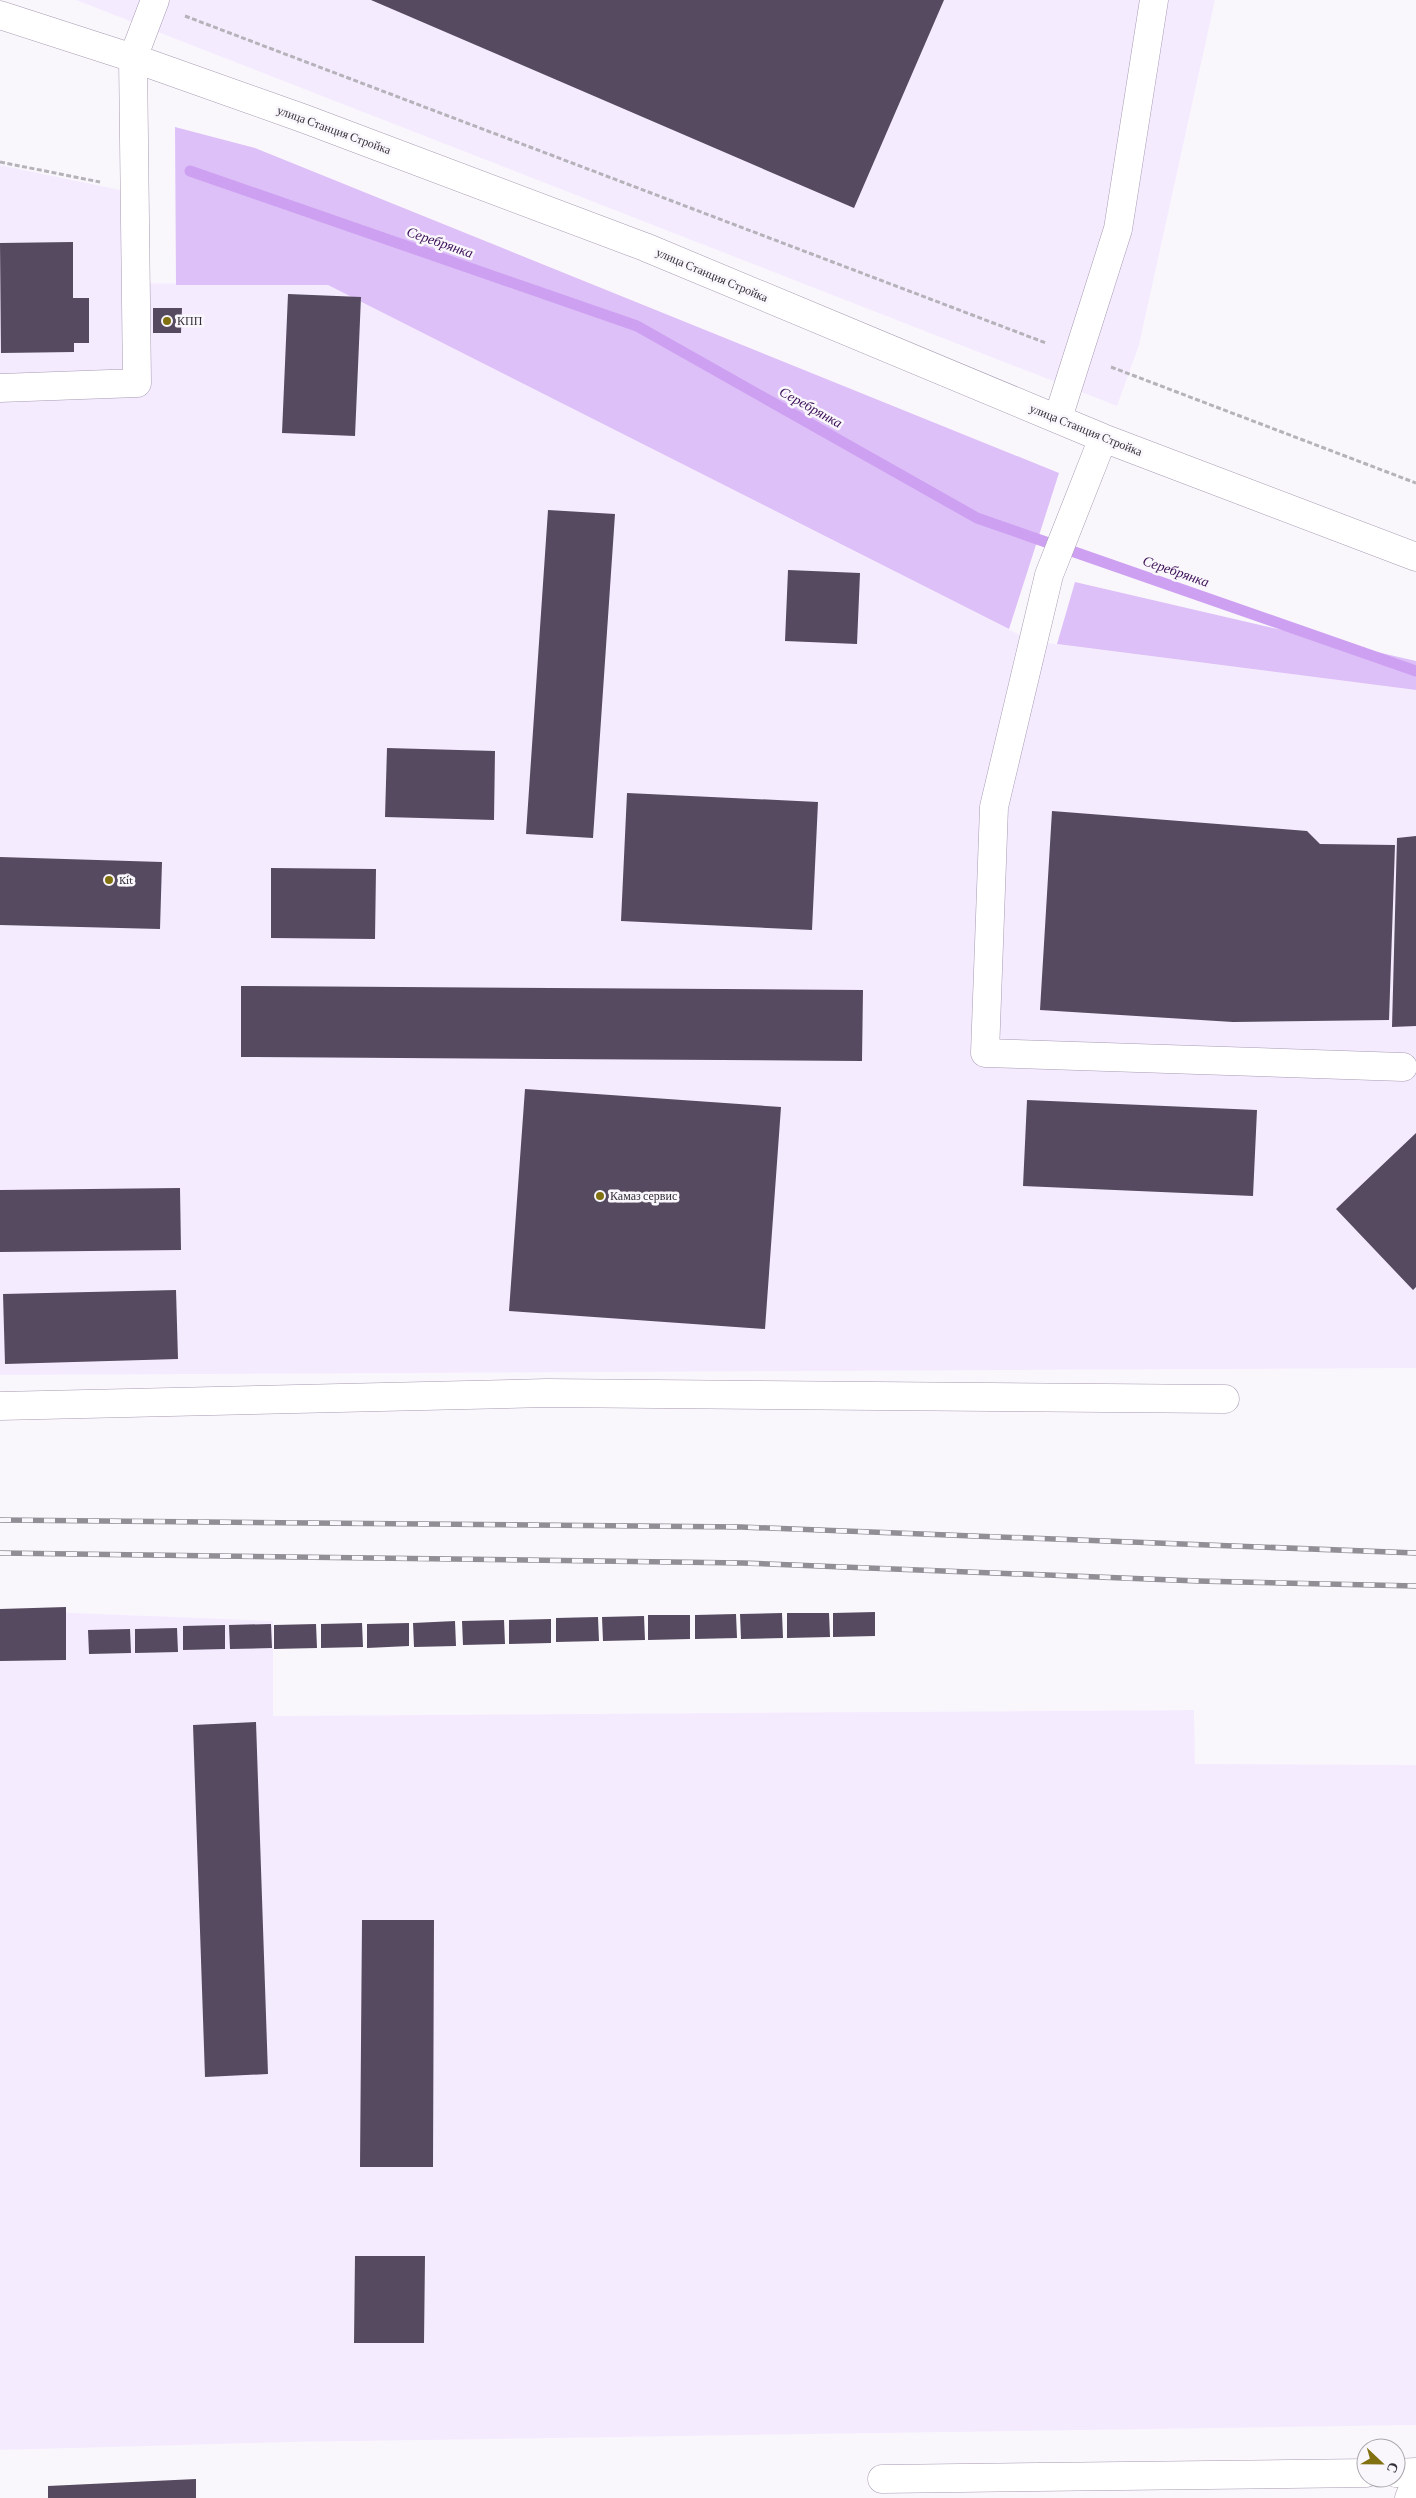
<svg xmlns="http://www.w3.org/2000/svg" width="1416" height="2498" font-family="'Crimson Pro',serif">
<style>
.built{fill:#f5ebff}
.green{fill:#dec0f8}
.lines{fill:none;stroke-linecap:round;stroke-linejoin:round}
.stream{stroke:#cda0f1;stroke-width:11}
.building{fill:#554a5f}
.minor-casing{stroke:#a79ab2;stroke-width:29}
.path{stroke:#b6b2b9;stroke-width:3;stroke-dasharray:5 2.5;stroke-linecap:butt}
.minor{stroke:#fff;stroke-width:28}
.rail-casing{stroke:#928e95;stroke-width:5.5}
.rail{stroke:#faf7fc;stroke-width:4;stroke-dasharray:11;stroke-linecap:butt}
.poi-dot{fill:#817111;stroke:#faf7fc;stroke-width:2}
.labels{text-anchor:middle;stroke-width:5;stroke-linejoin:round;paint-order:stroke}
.street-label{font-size:12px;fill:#342f39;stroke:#faf7fc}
.poi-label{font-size:12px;fill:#342f39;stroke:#faf7fc;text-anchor:start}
.water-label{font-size:14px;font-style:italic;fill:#3b0f56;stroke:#faf7fc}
</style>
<rect width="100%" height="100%" fill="#faf7fc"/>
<path class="built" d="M76,0H1215L1139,345L1117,406Z
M0,165L125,191L126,283L328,285L1032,641L1416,690V1368L0,1375Z
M0,1610L273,1621V1716L1194,1710L1195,1764L1416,1765V2425L290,2442L0,2450Z"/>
<path class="green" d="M175,127L255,148L1059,473L1009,629L328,285H176Z
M1075,582L1416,661V690L1057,644Z"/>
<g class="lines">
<path class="stream" d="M190,171L637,326L977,518L1416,671"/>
</g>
<path class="building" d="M371,0H944L854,208Z
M73,242V298H89V343H74V352L1,353L0,243Z
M288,294L361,297L355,436L282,433Z
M153,308H182L181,333H153Z
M548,510L615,514L593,838L526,834Z
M788,570L860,573L857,644L785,641Z
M387,748L495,751L494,820L385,817Z
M627,793L818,802L812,930L621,921Z
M1052,811L1307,831L1320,844L1395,845L1389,1020L1233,1022L1040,1010Z
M1416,836V1026L1392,1027L1397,838Z
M0,857L162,862L160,929L0,925Z
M271,868L376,869L375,939L271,938Z
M241,986L863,990L862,1061L241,1057Z
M525,1089L781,1107L765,1329L509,1311Z
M1027,1100L1257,1110L1253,1196L1023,1186Z
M1416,1133V1287L1413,1290L1336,1209Z
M180,1188L181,1250L0,1252V1190Z
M176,1290L178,1359L5,1364L3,1294Z
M66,1607V1660L0,1661V1609Z
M875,1612V1636L833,1637V1613Z
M782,1613L783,1638L741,1639L740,1614Z
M787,1613H829L830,1637L787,1638Z
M736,1614L737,1638L695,1639V1615Z
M648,1615H690V1639L648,1640Z
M644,1616L645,1640L603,1641L602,1617Z
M598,1617L599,1641L556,1642V1618Z
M551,1619V1643L509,1644V1620Z
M504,1620L505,1644L463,1645L462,1621Z
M455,1621L456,1646L414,1647L413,1623Z
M362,1623L363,1647L321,1648V1624Z
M409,1623V1646L367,1648V1624Z
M271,1624L272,1648L230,1649L229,1625Z
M316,1624L317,1648L274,1649V1625Z
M225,1625V1649L183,1650V1626Z
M177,1628L178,1652L135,1653V1629Z
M130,1629L131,1653L89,1654L88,1630Z
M256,1722L268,2074L205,2077L193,1725Z
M362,1920H434L433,2167H360Z
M355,2256H425L424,2343H354Z
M196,2479V2498H48V2486Z"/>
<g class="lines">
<g class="minor-casing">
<path id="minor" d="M0,15L133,58L305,119L645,247L1103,438L1416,557
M0,388L137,383L133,58L155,0
M1058,418L1118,229L1154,0
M1103,438L1049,575L994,807L985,1053L1403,1067
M0,1406L547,1393L1225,1399
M1396,2473L1416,2472
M882,2479L1366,2473
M1409,2498L1416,2481"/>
</g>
<path class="path" d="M185,16L1046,343
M0,162L100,182
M1111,367L1416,483"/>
<use href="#minor" class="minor"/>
<g class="rail-casing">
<path id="rail" d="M0,1520L741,1527L1416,1553
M0,1553L743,1563L1198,1581L1416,1586"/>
</g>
<use href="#rail" class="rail"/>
</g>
<g class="poi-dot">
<circle cx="167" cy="321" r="5"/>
<circle cx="109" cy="880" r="5"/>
<circle cx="600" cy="1196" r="5"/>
</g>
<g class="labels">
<g class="street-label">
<text transform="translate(334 130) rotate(20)" y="4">улица Станция Стройка</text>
<text transform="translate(712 275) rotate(23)" y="4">улица Станция Стройка</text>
<text transform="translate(1086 430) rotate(22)" y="4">улица Станция Стройка</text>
</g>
<g class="poi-label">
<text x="177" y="325">КПП</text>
<text x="119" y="884">Kit</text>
<text x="610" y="1200">Камаз сервис</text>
</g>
<g class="water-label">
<text transform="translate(440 242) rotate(19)" y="5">Серебрянка</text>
<text transform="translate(811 407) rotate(29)" y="5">Серебрянка</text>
<text transform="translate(1176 571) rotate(19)" y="5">Серебрянка</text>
</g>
</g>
<g transform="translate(1381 2463) rotate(112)"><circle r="24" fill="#faf7fc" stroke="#aba7ae"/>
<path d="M0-4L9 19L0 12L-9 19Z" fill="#817111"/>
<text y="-8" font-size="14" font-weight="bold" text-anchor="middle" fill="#342f39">С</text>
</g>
</svg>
